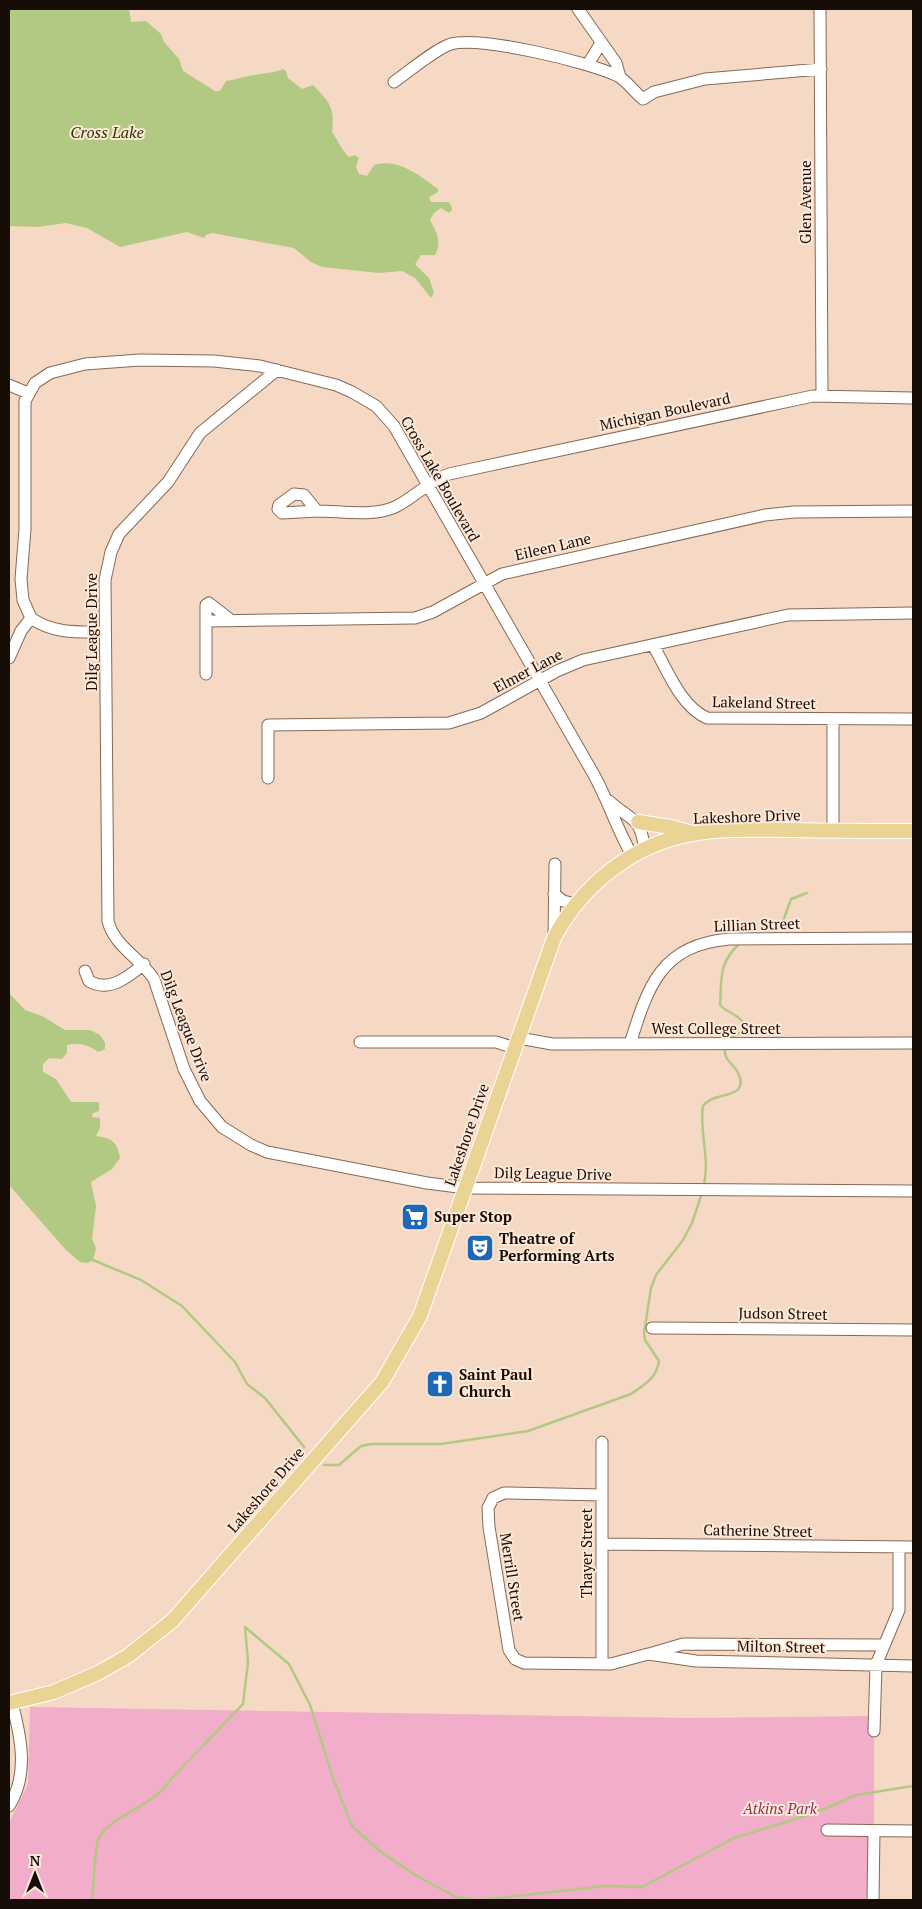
<svg xmlns="http://www.w3.org/2000/svg" width="922" height="1909" font-family="'PT Serif',serif">
<style>
.green{fill:#f1adc9}
.water{fill:#b1c983}
.lines{fill:none;stroke-linecap:round;stroke-linejoin:round}
.stream{stroke:#b1c983;stroke-width:2.5}
.minor-casing{stroke:#836a57;stroke-width:13}
.major-casing{stroke:#fff;stroke-width:16}
.minor{stroke:#fff;stroke-width:11}
.major{stroke:#e9d495;stroke-width:14}
.labels{text-anchor:middle;stroke-width:4;stroke-linejoin:round;paint-order:stroke}
.street-label{font-size:15px;fill:#160d06;stroke:#ffe8d7}
.poi-label{font-size:15px;font-weight:bold;fill:#160d06;stroke:#ffe8d7;text-anchor:start}
.park-label{font-size:15px;font-style:italic;fill:#89335d;stroke:#ffe8d7}
.water-label{font-size:16px;font-style:italic;fill:#2c3904;stroke:#ffe8d7}
</style>
<rect width="100%" height="100%" fill="#f6d9c4"/>
<path class="green" d="M30,1707L688,1718L874,1716V1900H9V1823L28,1784Z"/>
<path class="water" d="M9,9H129L131,22L146,21L161,34L164,42L179,59L183,71L215,91H220L226,81C236,80 245,76 254,75C265,73 273,73 283,69L286,71L288,78L302,89L313,85C330,102 335,108 332,132C338,140 342,151 349,157L355,155L359,158L356,167L359,174L367,176L374,165C398,158 419,175 438,189V192L429,197L431,202H448L451,205L452,210L449,213L441,208L434,213L430,220C437,233 442,241 435,255H421L415,264L429,278L434,293L431,298L415,278L402,271L379,273L322,267L311,262L294,248L212,233L206,235L204,238L187,232L120,247L87,228L66,223L37,227L9,226Z
M9,993L25,1010L42,1016L65,1030H90L100,1035L105,1043V1049L98,1052C89,1045 78,1042 67,1045V1053L62,1059L49,1058L43,1064V1072L56,1079L71,1102H99V1111L93,1113L92,1117L100,1118V1128L96,1136C111,1138 118,1142 120,1158L112,1169L91,1182L96,1206L92,1239L96,1248L93,1260L88,1263L80,1262L65,1249L9,1185Z"/>
<g class="lines">
<path class="stream" d="M772,935L782,924L791,899L807,893
M729,1039L741,1032L744,1024C739,1014 727,1013 720,1005C722,976 718,964 740,943
M704,1184C710,1157 699,1132 703,1106C713,1091 749,1100 739,1075C735,1064 723,1061 725,1048
M93,1260L141,1280L182,1306L235,1362L247,1384L265,1398L304,1447
M324,1465H339L361,1446L372,1444H441L528,1431L631,1394C644,1385 657,1378 659,1361L645,1340L644,1333L651,1288L656,1275L683,1240L692,1223L701,1196
M245,1627L289,1664L310,1705L333,1778L352,1826L381,1852L417,1876L456,1897L476,1900
M92,1900C94,1887 94,1847 99,1838C110,1816 156,1805 171,1779L243,1704L248,1662L245,1627
M481,1900L605,1886L642,1887L734,1838L815,1813L856,1795L913,1786"/>
<g class="minor-casing">
<path id="minor" d="M578,9L616,63L620,77
M820,9L822,395
M588,64L601,43
M394,82C408,72 437,48 451,44C481,36 589,62 618,76C627,81 635,93 643,99L654,92L705,79L821,69
M277,370L200,433L168,482L119,534L111,552L105,580L108,921C114,946 140,958 154,979L184,1069L200,1101L222,1127L251,1145L267,1152L427,1183L466,1188L913,1191
M9,385L28,393
M294,494L304,495L317,511L282,513L278,509L279,505Z
M317,511C341,511 373,517 395,507C414,498 427,482 449,474L813,396L913,398
M31,618L23,600L21,579L25,529V401L35,383L50,373L85,364L140,360L214,361L260,366L336,385L352,392L376,406L394,426L594,775C609,802 617,830 633,857
M31,618C53,634 79,632 105,632
M206,621L415,618L433,612L502,574L765,515L794,512L913,511
M653,645C667,669 680,706 707,718L913,719
M9,658L21,631L31,618
M206,674V605L209,603L232,621
M833,719V831
M268,778V725L449,723L481,713L557,671L583,660L788,615L913,613
M609,801C632,822 640,815 645,850
M554,894L563,901L576,904
M554,938L555,864
M85,971L89,981C109,993 128,977 144,964
M519,1038L552,1044L913,1043
M360,1042H496L515,1048
M630,1044C648,986 661,945 729,939L913,938
M652,1328L913,1330
M602,1442V1664
M602,1495L504,1493L493,1498L488,1508L489,1527L509,1650L515,1659L524,1663L611,1664L648,1654L696,1661L913,1666
M602,1544L913,1547
M649,1654L683,1644L884,1645
M874,1731L876,1665L899,1610V1547
M9,1806C29,1775 21,1737 12,1703
M827,1830L913,1831
M873,1900L874,1831"/>
</g>
<g class="major-casing">
<path id="major" d="M638,822L671,827L692,833
M9,1703L54,1692L98,1673L128,1656L172,1621L382,1382L420,1316L554,938C582,885 633,844 692,834C725,828 759,830 791,830C832,831 873,831 913,831"/>
</g>
<use href="#minor" class="minor"/>
<use href="#major" class="major"/>
</g>
<defs>
<g id="supermarket-square" transform="scale(1.4375)"><rect x="-9" y="-9" width="18" height="18" rx="4" fill="#1e67b7" stroke="#ffe8d7"/><path d="M-6-5.5h2.5l.6 2H6L4.5 2H-2.5L-4.4-4H-6ZM-1.5 3.2a1.3 1.3 0 1 0 .1 0ZM3 3.2a1.3 1.3 0 1 0 .1 0Z" fill="#fff"/></g>
<g id="theatre-square" transform="scale(1.4375)"><rect x="-9" y="-9" width="18" height="18" rx="4" fill="#1e67b7" stroke="#ffe8d7"/><path d="M-5-5.5Q0-4 5-5.5V0Q5 5 0 6Q-5 5-5 0ZM-3.3-2.5H-1v1.5H-3.3ZM1-2.5H3.3v1.5H1ZM-2.8 1Q0 5.5 2.8 1Z" fill="#fff"/></g>
<g id="church-square" transform="scale(1.4375)"><rect x="-9" y="-9" width="18" height="18" rx="4" fill="#1e67b7" stroke="#ffe8d7"/><path d="M-1.2-6h2.4v3.5h3.3v2.4h-3.3V6h-2.4V-.1h-3.3v-2.4h3.3Z" fill="#fff"/></g>
</defs>
<g fill-rule="evenodd">
<use href="#supermarket-square" x="415" y="1217"/>
<use href="#theatre-square" x="480" y="1248"/>
<use href="#church-square" x="440" y="1384"/>
</g>
<g class="labels">
<g class="street-label">
<text transform="translate(806 202) rotate(-90)" y="5">Glen Avenue</text>
<text transform="translate(665 412) rotate(-12)" y="5">Michigan Boulevard</text>
<text transform="translate(440 479) rotate(60)" y="5">Cross Lake Boulevard</text>
<text transform="translate(553 547) rotate(-13)" y="5">Eileen Lane</text>
<text transform="translate(92 632) rotate(-90)" y="5">Dilg League Drive</text>
<text transform="translate(528 671) rotate(-28)" y="5">Elmer Lane</text>
<text transform="translate(764 703) rotate(1)" y="5">Lakeland Street</text>
<text transform="translate(747 817) rotate(-2)" y="5">Lakeshore Drive</text>
<text transform="translate(757 925) rotate(-2)" y="5">Lillian Street</text>
<text transform="translate(186 1026) rotate(69)" y="5">Dilg League Drive</text>
<text x="716" y="1034">West College Street</text>
<text transform="translate(467 1135) rotate(-71)" y="5">Lakeshore Drive</text>
<text transform="translate(553 1174) rotate(1)" y="5">Dilg League Drive</text>
<text transform="translate(783 1314) rotate(1)" y="5">Judson Street</text>
<text transform="translate(266 1490) rotate(-49)" y="5">Lakeshore Drive</text>
<text transform="translate(758 1531) rotate(1)" y="5">Catherine Street</text>
<text transform="translate(587 1553) rotate(-90)" y="5">Thayer Street</text>
<text transform="translate(512 1577) rotate(81)" y="5">Merrill Street</text>
<text transform="translate(781 1647) rotate(1)" y="5">Milton Street</text>
</g>
<g class="poi-label">
<text x="434" y="1222">Super Stop</text>
<text x="499" y="1244">Theatre of<tspan x="499" dy="17">Performing Arts</tspan></text>
<text x="459" y="1380">Saint Paul<tspan x="459" dy="17">Church</tspan></text>
</g>
<g class="park-label">
<text x="780" y="1814">Atkins Park</text>
</g>
<g class="water-label">
<text x="107" y="138">Cross Lake</text>
</g>
</g>
<rect width="922" height="1909" fill="none" stroke="#160d06" stroke-width="20"/>
<g transform="translate(35 1874)" stroke="#ffe8d7" stroke-width="4" paint-order="stroke">
<path d="M0-4L9 19L0 12L-9 19Z" fill="#160d06"/>
<text y="-8" font-size="14" font-weight="bold" text-anchor="middle" fill="#160d06">N</text>
</g>
</svg>
